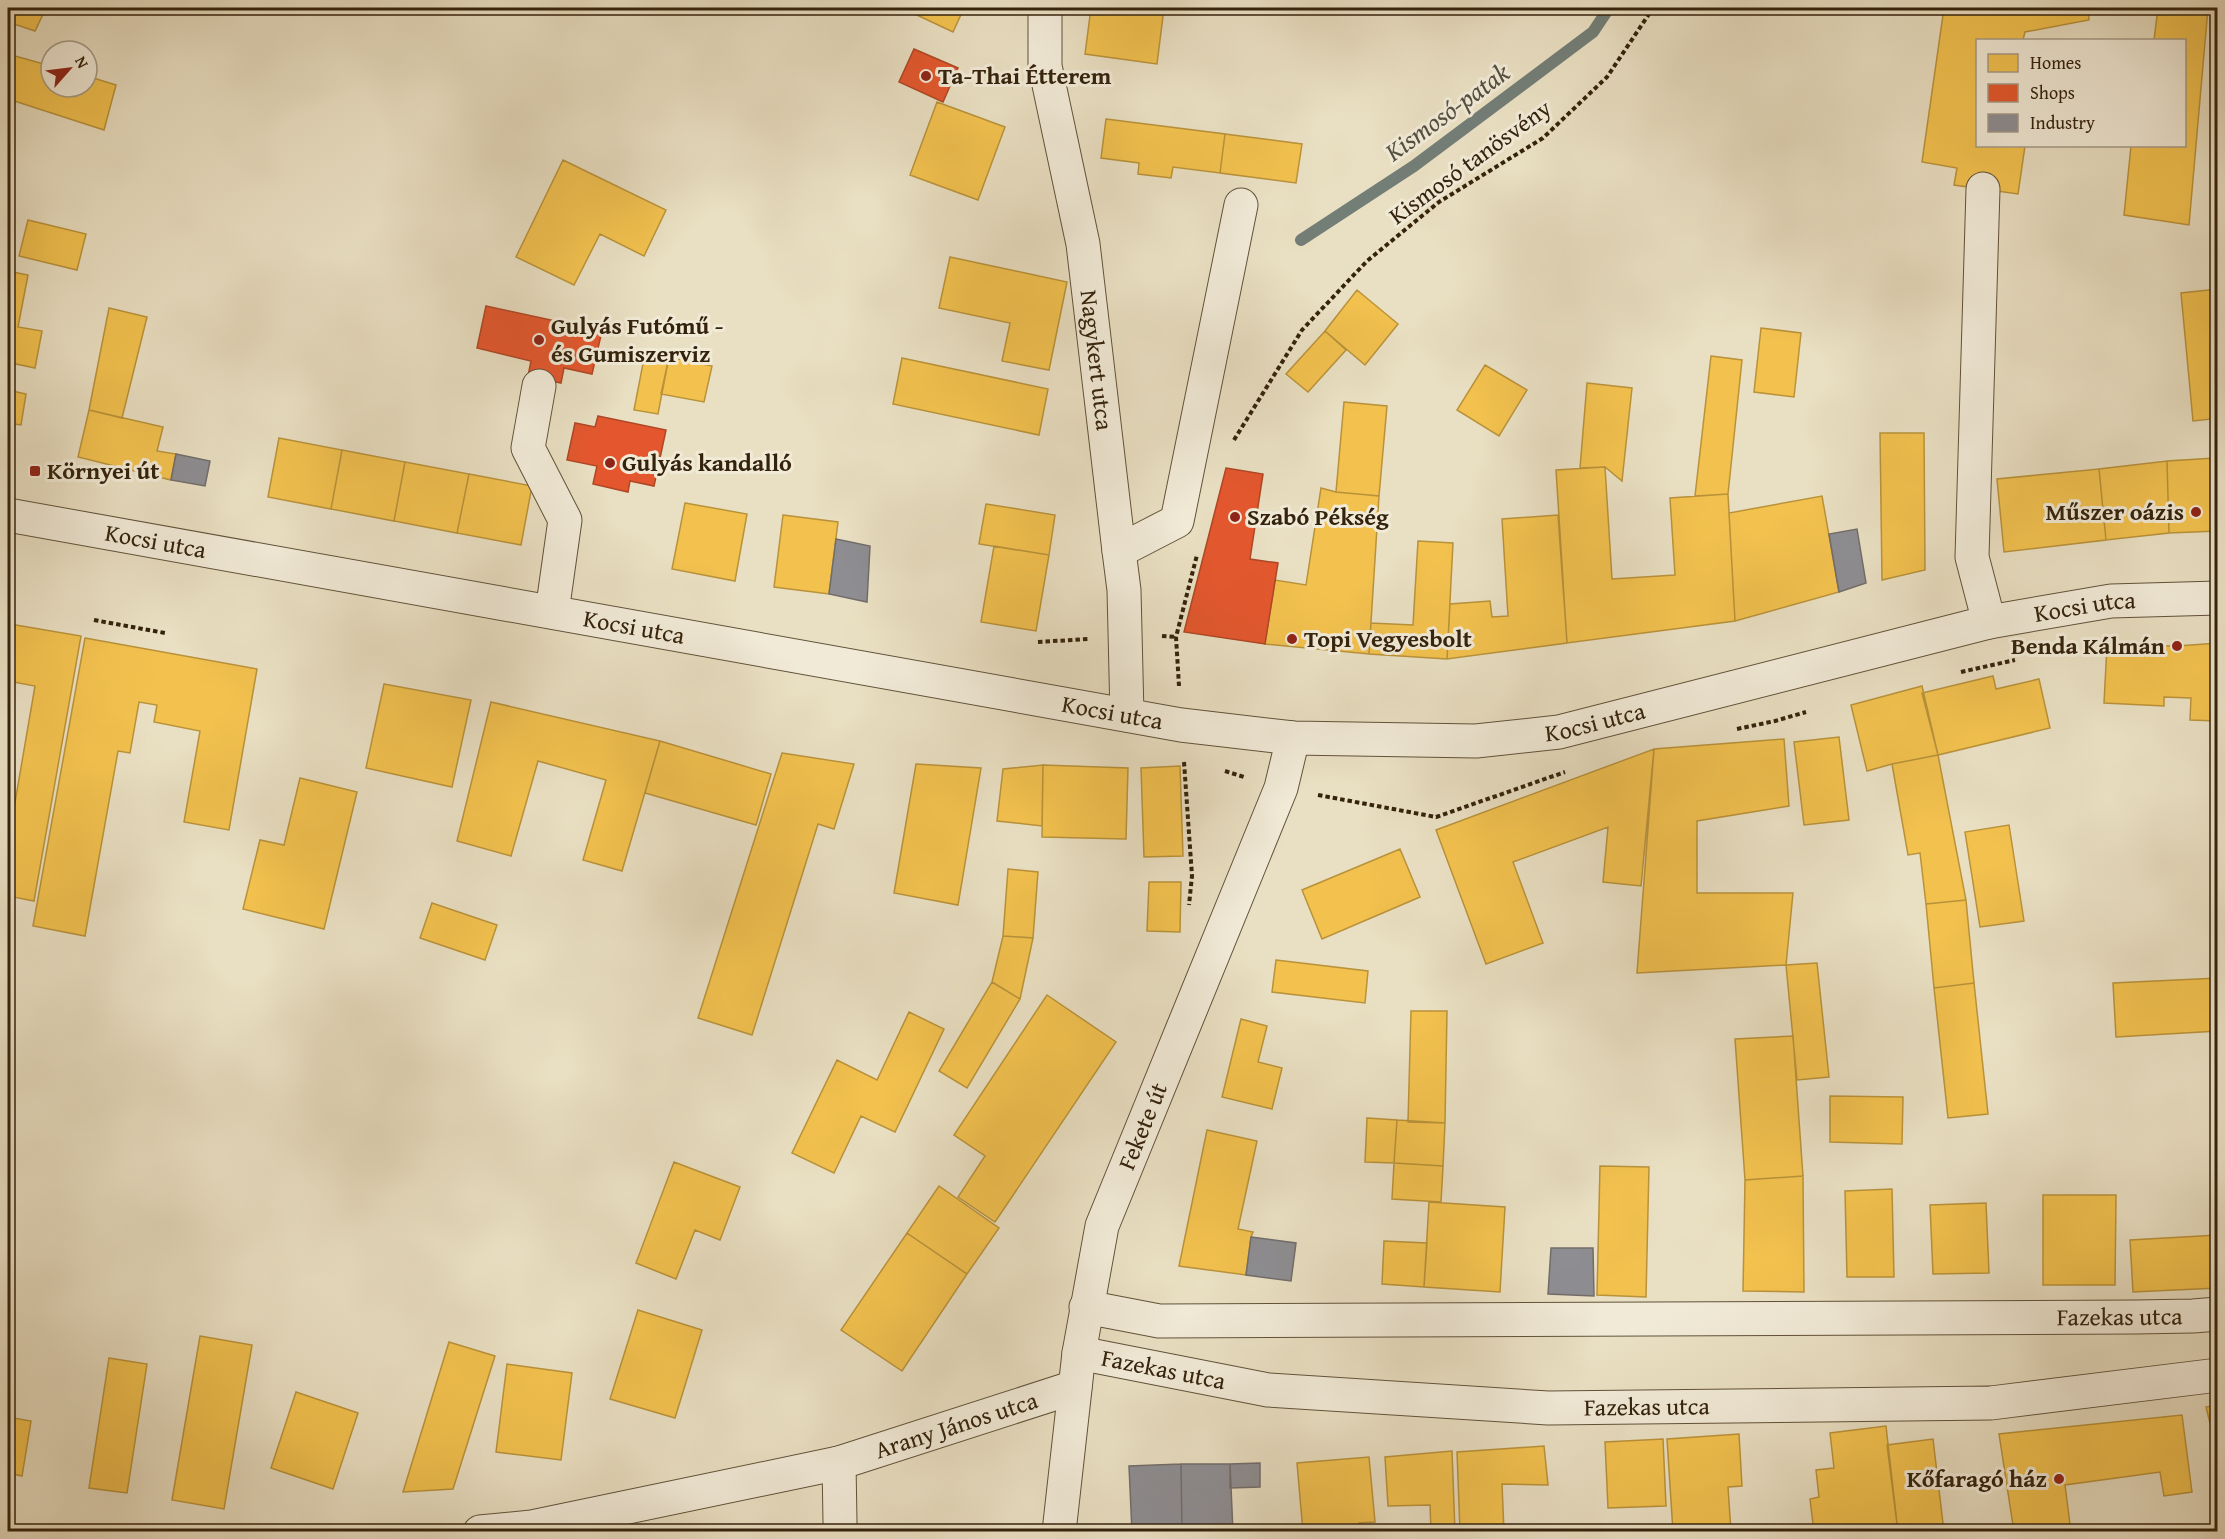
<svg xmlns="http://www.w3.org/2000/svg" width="2225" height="1539" font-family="'Gentium Book Plus',serif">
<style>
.homes{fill:#f2c14e;stroke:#b9923a;stroke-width:1.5}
.shops{fill:#e4572e;stroke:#af4724;stroke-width:1.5}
.industry{fill:#8d8d92;stroke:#726d6a;stroke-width:1.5}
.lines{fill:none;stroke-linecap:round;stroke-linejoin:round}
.stream{stroke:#737e77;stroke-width:12}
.minor-casing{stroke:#61523a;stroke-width:35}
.path{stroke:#34230c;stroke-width:4;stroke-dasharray:4.5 3;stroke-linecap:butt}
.minor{stroke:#f1ead7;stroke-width:33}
.poi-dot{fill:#8f2418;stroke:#f1ead7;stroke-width:2}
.labels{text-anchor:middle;stroke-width:6;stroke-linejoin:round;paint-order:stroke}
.poi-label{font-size:24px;font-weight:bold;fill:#34230c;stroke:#f1ead7;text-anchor:start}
.street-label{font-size:24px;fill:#34230c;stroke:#f1ead7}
.water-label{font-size:26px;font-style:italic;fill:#545041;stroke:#f1ead7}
</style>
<rect width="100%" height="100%" fill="#e9dfc2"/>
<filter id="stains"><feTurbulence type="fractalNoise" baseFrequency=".00333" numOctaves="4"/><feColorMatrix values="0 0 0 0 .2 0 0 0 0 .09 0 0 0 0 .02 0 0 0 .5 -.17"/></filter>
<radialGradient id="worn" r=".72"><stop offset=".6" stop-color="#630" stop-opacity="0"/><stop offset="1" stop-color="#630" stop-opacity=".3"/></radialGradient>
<path class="homes" d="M8,8H46L35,31L8,22Z
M902,8H964L953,32Z
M1091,8H1164L1157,64L1085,54Z
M1944,8H2088L2089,20L2025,32L2023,40H1978V146H2025L2018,194L1954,185L1957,168L1922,162Z
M2158,8H2208L2189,225L2124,215L2131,146H2184V40H2154Z
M8,54L51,66V87H87V76L116,85L104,130L8,99Z
M937,102L1005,127L978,200L910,175Z
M1106,119L1225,134L1220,173L1173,167L1171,178L1138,174L1139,163L1101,158Z
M1225,134L1302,144L1296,183L1220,173Z
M563,160L666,210L644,256L600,234L574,285L516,257Z
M28,220L86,234L77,270L19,256Z
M950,257L1067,282L1049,370L1002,361L1010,323L939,308Z
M8,271L28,275L18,327L42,331L35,368L11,363L8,383Z
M2218,289V458H2215L2211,419L2193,421L2181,293Z
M1357,290L1398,324L1365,365L1325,331Z
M109,308L147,317L122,418L89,410Z
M1761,328L1801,333L1794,397L1754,392Z
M1325,331L1346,350L1308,392L1286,374Z
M645,353L669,357L658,414L634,410Z
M1711,356L1742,360L1728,494L1695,496Z
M669,357L712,366L704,402L661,394Z
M902,358L1048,389L1039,435L893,404Z
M1485,365L1527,390L1499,436L1457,410Z
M1587,383L1632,388L1622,481L1605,467L1580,468Z
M8,390L26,394L21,425L8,423Z
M1344,402L1387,406L1379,496L1336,492Z
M89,410L163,427L157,451L176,454L171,480L78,457Z
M1880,433H1924L1925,570L1882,580Z
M279,438L342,450L331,509L268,497Z
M342,450L405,462L394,521L331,509Z
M2215,458H2218V531L2169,533L2167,461Z
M2167,461L2169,533L2106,540L2099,469Z
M405,462L469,474L457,533L394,521Z
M1605,467L1612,579L1675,575L1670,498L1728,494L1735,621L1567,643L1556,470Z
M2099,469L2106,540L2004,552L1997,479Z
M469,474L532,486L521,545L457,533Z
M1321,488L1336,492L1379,496L1369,654L1265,644L1275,580L1306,585Z
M1822,496L1839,592L1735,621L1729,513Z
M685,503L747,514L735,581L672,569Z
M986,504L1055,515L1049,555L979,544Z
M783,515L838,522L829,594L774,587Z
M1558,515L1567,643L1447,659L1450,604L1490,601L1492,617L1508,616L1502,519Z
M1418,541L1453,543L1447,659L1369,654L1371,623L1413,625Z
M994,546L1049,555L1036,631L981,622Z
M10,624L81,636L34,901L8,896V843L35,686L8,681V636Z
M85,638L257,669L229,830L184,822L200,731L154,722L157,705L139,702L130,753L118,751L85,936L33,926Z
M2218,643L2217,721L2190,720L2191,698L2164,697V706L2104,703L2107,645L2177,646Z
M1993,676L1996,689L2039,679L2050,728L1938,755L1922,693Z
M384,684L471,700L452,787L366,768Z
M1922,686L1938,755L1892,764L1867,771L1851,705Z
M491,702L660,741L622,871L583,860L606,780L538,761L511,856L457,841Z
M1839,737L1849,820L1804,825L1794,742Z
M1784,739L1789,806L1697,821V893H1793L1786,965L1637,973L1654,749Z
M660,741L771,774L756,825L645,793Z
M1654,749L1641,886L1603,882L1608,827L1513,862L1543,943L1486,964L1436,830Z
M782,753L854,764L834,829L818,824L752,1035L698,1018Z
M1938,755L1966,900L1926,904L1920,853L1908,855L1892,764Z
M916,764L981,768L958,905L894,893Z
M1043,765L1128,768L1126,839L1042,837Z
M1043,765L1042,826L997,821L1003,769Z
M1180,766L1183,856L1144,857L1141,768Z
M300,778L357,792L324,929L243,909L260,840L284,845Z
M2009,825L2024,921L1980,927L1965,832Z
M1400,849L1420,897L1322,939L1302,890Z
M1008,869L1038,872L1033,938L1003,936Z
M1149,882H1181L1180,932L1147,931Z
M1966,900L1974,983L1934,988L1926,904Z
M432,903L497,925L485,960L420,938Z
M1003,936L1033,938L1020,999L992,982Z
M1276,960L1368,971L1365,1003L1272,992Z
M1817,963L1829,1077L1797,1080L1786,965Z
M2218,978V1031L2116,1037L2113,983Z
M992,982L1020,999L967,1088L939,1071Z
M1974,983L1988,1114L1948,1118L1934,988Z
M1047,995L1116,1042L995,1222L958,1197L985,1156L954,1135Z
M1411,1011H1447L1445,1123L1408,1122Z
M909,1012L944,1029L895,1132L861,1116L834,1173L792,1153L837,1060L877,1080Z
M1241,1019L1267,1026L1258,1062L1282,1068L1272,1109L1222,1097Z
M1793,1036L1803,1176L1745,1180L1735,1039Z
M1830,1096L1903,1097L1902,1144L1830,1142Z
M1367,1118L1397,1120L1394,1163L1365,1162Z
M1397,1120L1445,1123L1443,1166L1394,1163Z
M1207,1130L1257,1141L1238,1229L1253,1232L1251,1237L1246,1275L1179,1266Z
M674,1162L740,1187L720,1240L695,1230L676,1279L636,1263Z
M1394,1163L1443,1166L1441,1202L1392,1199Z
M1600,1166L1649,1167L1646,1297L1597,1295Z
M1803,1176L1804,1292L1743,1291L1745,1180Z
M939,1186L999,1228L967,1274L907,1233Z
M1892,1189L1894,1277H1847L1845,1191Z
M2043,1195H2116L2115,1285H2043Z
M1429,1202L1505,1207L1500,1292L1424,1287Z
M1986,1203L1989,1273L1933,1274L1930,1205Z
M907,1233L967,1274L902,1371L841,1330Z
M2218,1235V1288L2133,1292L2130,1240Z
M1384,1241L1427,1243L1424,1287L1382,1284Z
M638,1310L702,1330L675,1418L610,1399Z
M200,1336L252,1345L224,1509L172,1500Z
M449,1342L495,1356L453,1489L403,1492Z
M109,1358L147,1364L127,1493L89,1488Z
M507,1364L572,1373L561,1460L496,1452Z
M296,1392L358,1413L333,1489L271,1468Z
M2218,1405V1455L2206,1407Z
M2182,1415L2192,1492L2164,1496L2160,1472L2065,1485L2071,1532H2014L1999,1434Z
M8,1417L31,1421L22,1476L8,1473Z
M1886,1426L1898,1532H1814L1810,1499L1819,1497L1816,1470L1834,1468L1830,1433Z
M1739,1434L1742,1486L1728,1487L1731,1532H1673L1667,1439Z
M1663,1439L1666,1506L1608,1508L1605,1442Z
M1933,1439L1944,1532H1898L1887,1445Z
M1544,1446L1548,1485L1502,1484L1504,1532H1460L1457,1452Z
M1452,1451L1455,1532H1431L1430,1505L1388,1506L1385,1457Z
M1369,1457L1375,1522L1359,1523L1360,1532H1303L1297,1463Z
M2214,1526L2215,1532H2173Z"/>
<path class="shops" d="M914,49L958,68L943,102L899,82Z
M486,306L602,331L592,374L564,368L561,383L528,376L531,361L477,348Z
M598,416L666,430L654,486L630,481L628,492L593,484L597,466L567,460L575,423L595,427Z
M1226,468L1263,474L1250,559L1278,563L1265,644L1184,632Z"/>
<path class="industry" d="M176,454L210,461L205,486L171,480Z
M1857,529L1866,583L1839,592L1829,534Z
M836,539L870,546L867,602L829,594Z
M1251,1237L1296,1243L1291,1281L1246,1275Z
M1551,1248H1593L1594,1296L1548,1294Z
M1260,1463V1487L1230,1488V1464Z
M1181,1464L1182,1532H1132L1129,1466Z
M1181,1464H1230L1233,1532H1182Z"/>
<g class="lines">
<path class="stream" d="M1301,240L1414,166L1593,32L1609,8"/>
<g class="minor-casing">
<g id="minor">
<path id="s1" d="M1045,8V66L1083,244L1119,551L1124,590L1127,715"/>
<path d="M1983,189L1972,557L1989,622"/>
<path d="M539,386L528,448L565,520L552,612"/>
<path id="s2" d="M8,515L1181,725L1293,738L1476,741L1559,732L1989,622L2111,601L2218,598"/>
<path d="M1119,551L1177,521L1241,205"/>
<path id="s3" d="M1086,1307L1159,1321L2136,1317L2193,1316L2218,1314"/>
<path id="s4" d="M1079,1353L1268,1390L1548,1408L1991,1403L2218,1375"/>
<path d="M839,1463L840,1522"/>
<path id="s5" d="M480,1532L532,1527L839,1463L1075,1387"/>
<path id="s6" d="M1059,1532L1079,1353L1102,1226L1281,788L1293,738"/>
</g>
</g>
<path class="path" d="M1234,440L1302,330L1367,261L1439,202L1543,138L1607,77L1653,8
M94,620L165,633
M1162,636L1176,637
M1038,642L1088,639
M1961,672L2015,660
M1179,686L1176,637L1197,555
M1737,729L1775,721L1806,712
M1184,762L1192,876L1189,905
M1225,771L1244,777
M1318,795L1436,817L1565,772"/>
<use href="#minor" class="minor"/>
</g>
<g class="poi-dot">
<circle cx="926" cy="76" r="6"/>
<circle cx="539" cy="340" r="6"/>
<circle cx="610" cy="463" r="6"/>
<rect x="29" y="465" width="12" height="12" rx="3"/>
<circle cx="2196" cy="512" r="6"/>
<circle cx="1235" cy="517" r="6"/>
<circle cx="1292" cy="639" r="6"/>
<circle cx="2177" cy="646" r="6"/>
<circle cx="2059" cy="1479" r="6"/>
</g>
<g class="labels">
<g class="poi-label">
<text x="938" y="84">Ta-Thai Étterem</text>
<text x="551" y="334">Gulyás Futómű -<tspan x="551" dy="28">és Gumiszerviz</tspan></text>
<text x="622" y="471">Gulyás kandalló</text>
<text x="47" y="479">Környei út</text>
<text x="2184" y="520" text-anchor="end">Műszer oázis</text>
<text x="1247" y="525">Szabó Pékség</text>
<text x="1304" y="647">Topi Vegyesbolt</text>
<text x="2165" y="654" text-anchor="end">Benda Kálmán</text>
<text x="2047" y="1487" text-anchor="end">Kőfaragó ház</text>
</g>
<g class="street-label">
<text transform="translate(1470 162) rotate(-36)" y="8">Kismosó tanösvény</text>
<text dy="8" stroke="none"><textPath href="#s1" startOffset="357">Nagykert utca</textPath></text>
<text dy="8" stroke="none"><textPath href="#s2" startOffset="150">Kocsi utca</textPath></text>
<text dy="8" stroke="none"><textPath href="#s2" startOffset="2112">Kocsi utca</textPath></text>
<text dy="8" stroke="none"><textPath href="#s2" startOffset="636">Kocsi utca</textPath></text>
<text dy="8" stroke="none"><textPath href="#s2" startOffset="1122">Kocsi utca</textPath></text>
<text dy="8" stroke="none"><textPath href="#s2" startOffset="1608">Kocsi utca</textPath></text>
<text dy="8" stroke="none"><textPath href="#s6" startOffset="417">Fekete út</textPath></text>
<text dy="8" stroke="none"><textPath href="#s3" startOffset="1035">Fazekas utca</textPath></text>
<text dy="8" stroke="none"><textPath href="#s4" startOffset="86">Fazekas utca</textPath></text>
<text dy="8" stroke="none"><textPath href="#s4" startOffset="572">Fazekas utca</textPath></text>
<text dy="8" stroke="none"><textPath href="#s5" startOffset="489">Arany János utca</textPath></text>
</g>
<g class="water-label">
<text transform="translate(1447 112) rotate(-36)" y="9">Kismosó-patak</text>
</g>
</g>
<rect width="2225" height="1539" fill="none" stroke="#e9dfc2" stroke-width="30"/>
<rect x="9" y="9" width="2207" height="1521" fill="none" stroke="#34230c" stroke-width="3"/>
<rect x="15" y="15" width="2195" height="1509" fill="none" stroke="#34230c" stroke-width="1.5"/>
<rect x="1976" y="39" width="210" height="108" fill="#f1ead7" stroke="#a59a86" stroke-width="1.5"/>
<rect x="1988" y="54" width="30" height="18" fill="#f2c14e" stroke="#a59a86" stroke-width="1.5"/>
<text x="2030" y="69" font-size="18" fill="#34230c">Homes</text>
<rect x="1988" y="84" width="30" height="18" fill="#e4572e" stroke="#a59a86" stroke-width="1.5"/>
<text x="2030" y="99" font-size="18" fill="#34230c">Shops</text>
<rect x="1988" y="114" width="30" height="18" fill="#8d8d92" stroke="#a59a86" stroke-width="1.5"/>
<text x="2030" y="129" font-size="18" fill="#34230c">Industry</text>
<g transform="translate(69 69) rotate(62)"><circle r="28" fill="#f1ead7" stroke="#a59a86" stroke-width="1.5"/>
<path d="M0-4.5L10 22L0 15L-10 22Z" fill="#8f2418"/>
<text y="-9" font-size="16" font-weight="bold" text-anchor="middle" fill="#34230c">N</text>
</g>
<rect width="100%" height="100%" filter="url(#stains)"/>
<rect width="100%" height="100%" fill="url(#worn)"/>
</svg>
